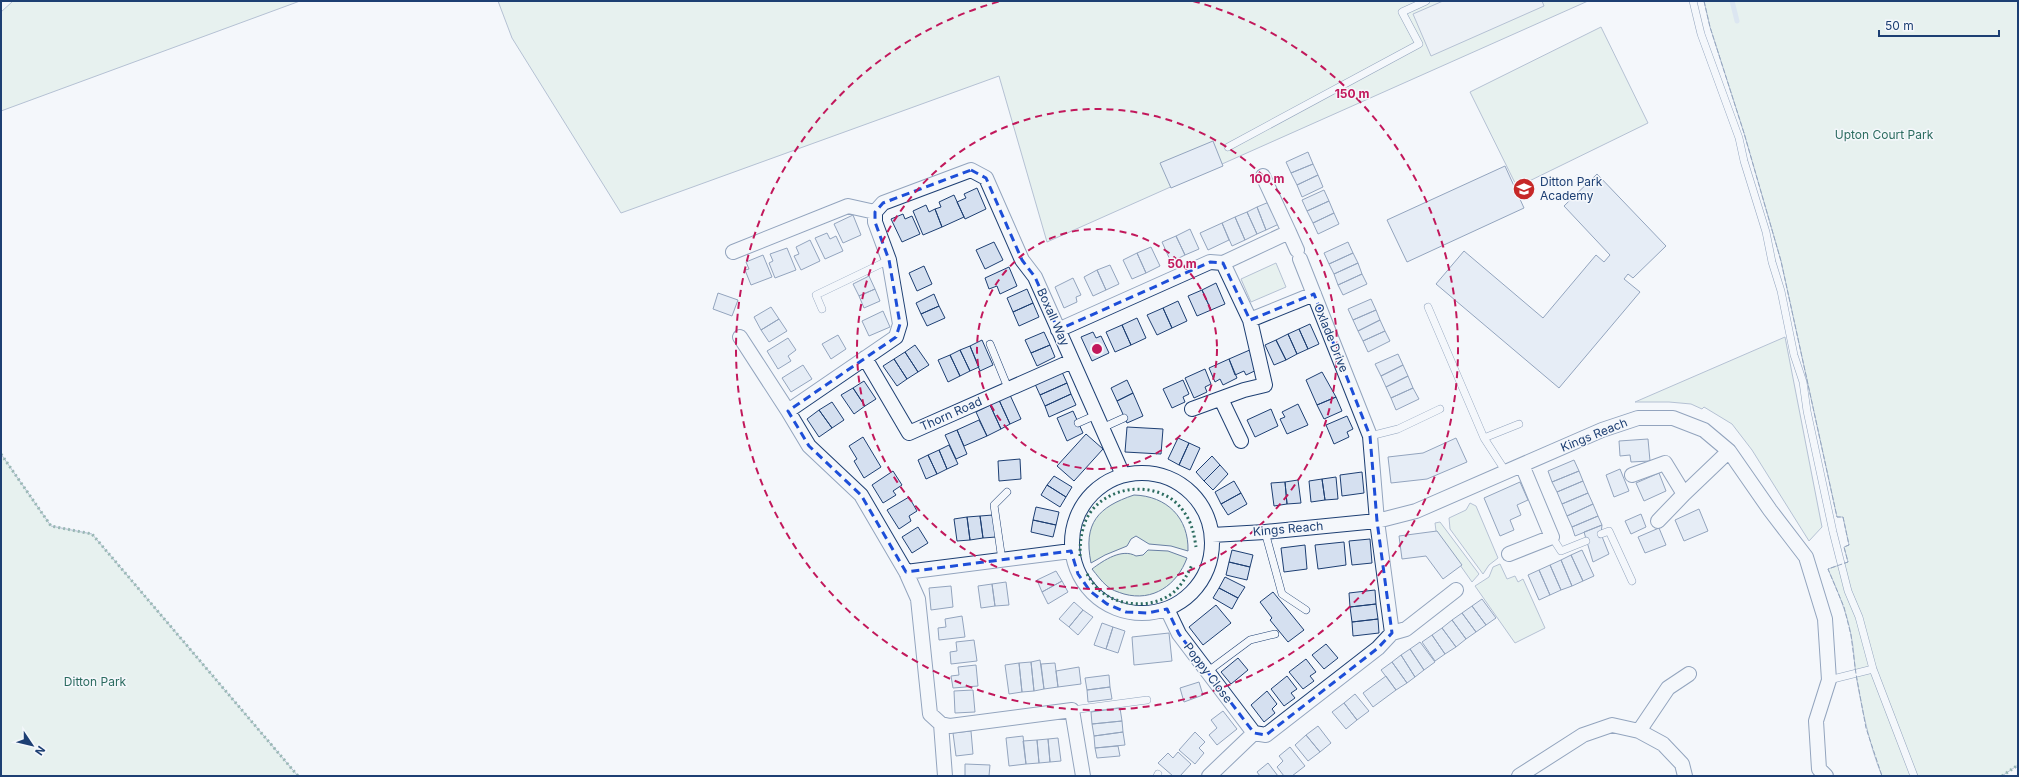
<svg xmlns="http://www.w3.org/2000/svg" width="2019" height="777" font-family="Inter,sans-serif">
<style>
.green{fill:#d7e8df;stroke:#687fa3}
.parking{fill:#e3e8f0;stroke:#687fa3}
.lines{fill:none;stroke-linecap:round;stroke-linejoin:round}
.stream{stroke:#bed0e5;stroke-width:5}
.building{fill:#d5e0f0;stroke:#1d3f73}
.service-casing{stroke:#1d3f73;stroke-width:8}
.minor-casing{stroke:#1d3f73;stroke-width:16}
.service{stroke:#f4f7fb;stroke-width:7}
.minor{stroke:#f4f7fb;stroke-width:14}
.hedge{stroke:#2c6c60;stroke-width:3;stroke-dasharray:2 3;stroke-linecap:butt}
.fence{stroke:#1d3f73;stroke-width:1;stroke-dasharray:5 2;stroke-linecap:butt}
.marked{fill:none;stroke:#1d4ed8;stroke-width:3;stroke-dasharray:8 5;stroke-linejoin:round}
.ring{fill:none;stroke:#c2185b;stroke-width:2;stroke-dasharray:7 5}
.labels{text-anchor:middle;stroke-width:3;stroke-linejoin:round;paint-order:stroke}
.park-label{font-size:12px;fill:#2c6c60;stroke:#f4f7fb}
.poi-label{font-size:12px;fill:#1d3f73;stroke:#f4f7fb;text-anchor:start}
.street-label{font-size:12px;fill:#1d3f73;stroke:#f4f7fb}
.centre{fill:#c2185b;stroke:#f4f7fb;stroke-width:2}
.ring-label{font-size:12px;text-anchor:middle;font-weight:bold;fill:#c2185b;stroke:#f4f7fb;stroke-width:3;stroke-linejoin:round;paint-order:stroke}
</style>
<rect width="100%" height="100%" fill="#f4f7fb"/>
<path class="green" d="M13,1H300L1,111V12Z
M498,1H1588L1047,242L999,76L621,213L512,38Z
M1704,1H2018V765L2002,776H1882C1869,744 1862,709 1856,675C1854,662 1854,648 1851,635C1847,612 1837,590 1828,569L1848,562L1844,547L1849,545L1843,517H1837L1781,261L1744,133L1710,27Z
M1601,27L1648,123L1517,187L1470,92Z
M1276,263L1286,287L1251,302L1241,279Z
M1785,337L1822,527L1809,541L1752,450L1732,424L1704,407L1702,409L1691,404L1669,402H1635Z
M1,454L51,526L92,534L298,776H1Z
M1134,495C1167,496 1189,518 1188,551L1171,546L1149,544L1136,536L1131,539L1127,546L1105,555L1091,563C1083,523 1098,507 1134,495Z
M1470,503L1476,506L1498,558L1489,565L1483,574L1450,529L1449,518L1466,510Z
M1440,522L1479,574L1472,582L1436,531L1435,523Z
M1148,550L1168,551L1187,558C1177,585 1153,602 1124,594C1118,592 1111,590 1107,586C1101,581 1097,575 1092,569C1104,560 1122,548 1136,556L1143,555Z
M1500,564L1507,579L1515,576L1518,582L1523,579L1545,628L1515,643L1475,586L1489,577L1493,567Z"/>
<path class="parking" d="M1443,1H1542L1544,6L1431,56L1413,14Z"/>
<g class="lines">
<path class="stream" d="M1732,1L1737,21"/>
</g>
<path class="building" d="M1213,141L1223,166L1171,188L1160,163Z
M1308,152L1313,164L1291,173L1286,162Z
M1313,164L1318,175L1297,185L1291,173Z
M1505,166L1524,208L1407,262L1387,220Z
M1597,174L1666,246L1633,278L1628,274L1624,279L1640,292L1559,388L1436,284L1464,251L1543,318L1596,255L1604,262L1610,255L1564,206Z
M1318,175L1323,187L1302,197L1297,185Z
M977,188L986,209L965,219L957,202L966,198L964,194Z
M1324,190L1329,201L1307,211L1302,200Z
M954,195L964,217L942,227L935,209L941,207L939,202Z
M1329,201L1334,213L1313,223L1307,211Z
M1269,202L1279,224L1266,230L1257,207Z
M926,205L929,212L935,209L942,227L923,235L913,211Z
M1257,207L1266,230L1257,234L1247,212Z
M1247,212L1257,234L1245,240L1235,217Z
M1334,213L1339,224L1318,234L1313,223Z
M903,214L905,219L912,216L920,234L902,242L891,219Z
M853,215L861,235L843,243L834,224Z
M1235,217L1245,240L1232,246L1222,223Z
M1222,223L1229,240L1208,250L1200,233Z
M1190,229L1199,249L1185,255L1176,236Z
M827,233L830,239L836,236L843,251L825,259L815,238Z
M1176,236L1185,255L1171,262L1162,242Z
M810,240L820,261L801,270L794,256L799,254L796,247Z
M994,242L1003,260L985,269L976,250Z
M1348,242L1353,253L1329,264L1324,253Z
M1151,247L1160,266L1146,273L1137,253Z
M787,248L796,270L775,278L769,263L773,261L770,254Z
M1137,253L1146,273L1132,279L1123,260Z
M1353,253L1358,263L1334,274L1329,264Z
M763,255L772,277L751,285L745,270L749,269L746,262Z
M1358,263L1362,274L1338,285L1334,274Z
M1110,265L1119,284L1106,290L1097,270Z
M924,266L932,284L917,291L909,273Z
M1009,267L1017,286L1000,294L997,286L989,289L985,278Z
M1097,270L1106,290L1093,296L1084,277Z
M1362,274L1367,284L1343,295L1338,285Z
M869,276L875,289L859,296L853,284Z
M1073,278L1081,295L1076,297L1077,302L1064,308L1055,287Z
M1216,283L1225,304L1211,310L1202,290Z
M875,289L880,301L864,308L859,296Z
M1027,289L1033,303L1013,312L1007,298Z
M1202,290L1211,310L1197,316L1188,296Z
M718,293L738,300L732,316L713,309Z
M934,294L939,306L921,314L916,303Z
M1371,299L1376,310L1353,320L1348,309Z
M1178,301L1187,321L1172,328L1163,308Z
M1033,303L1039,317L1019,326L1013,312Z
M939,306L945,318L927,326L921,314Z
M771,307L779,319L761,330L754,317Z
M1163,308L1172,328L1157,335L1147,315Z
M1376,310L1380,320L1358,331L1353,320Z
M883,311L890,327L869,336L862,321Z
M1137,318L1146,338L1131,345L1122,325Z
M779,319L787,331L769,342L761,330Z
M1380,320L1385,331L1363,341L1358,331Z
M1310,324L1319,344L1308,349L1299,329Z
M1122,325L1131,345L1115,352L1106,332Z
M1299,329L1308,349L1297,354L1288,334Z
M1385,331L1390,341L1368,352L1363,341Z
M1044,332L1050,345L1031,353L1025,340Z
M1093,332L1096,338L1101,336L1109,353L1092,361L1081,337Z
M1288,334L1297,354L1286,360L1276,340Z
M838,335L846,349L831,359L822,344Z
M788,338L796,350L788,356L791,361L778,369L767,351Z
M982,340L993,365L980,371L970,346Z
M1276,340L1286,360L1274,365L1265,345Z
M915,345L929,365L918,372L905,352Z
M1050,345L1055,357L1037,366L1031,353Z
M970,346L979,367L970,371L960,350Z
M1252,349L1261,368L1246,375L1244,371L1235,375L1229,359Z
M960,350L970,371L960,376L950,355Z
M905,352L918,372L907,379L894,359Z
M1398,354L1403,365L1381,376L1375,364Z
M950,355L960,376L948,382L938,360Z
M894,359L907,379L897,386L883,366Z
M1229,359L1237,378L1223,385L1220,379L1215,382L1209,368Z
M803,365L812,379L791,392L782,378Z
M1403,365L1408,376L1386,387L1381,376Z
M1205,369L1211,384L1205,387L1207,392L1194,398L1185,378Z
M1062,372L1067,383L1040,395L1035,384Z
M1322,372L1336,397L1317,405L1306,380Z
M1408,376L1413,388L1391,398L1386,387Z
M1127,380L1133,393L1117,401L1111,388Z
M1183,380L1189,394L1183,397L1185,402L1172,408L1163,389Z
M864,381L876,399L865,406L853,388Z
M1067,383L1071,394L1045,406L1040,395Z
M853,388L865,406L854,414L841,395Z
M1413,388L1419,399L1396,410L1391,398Z
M1133,393L1143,416L1127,423L1117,401Z
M1071,394L1076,405L1049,417L1045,406Z
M1010,395L1021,419L1010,424L999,400Z
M1336,397L1342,411L1324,419L1317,405Z
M999,400L1010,424L1001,429L990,405Z
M832,402L844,420L832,428L819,410Z
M1298,404L1308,425L1287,434L1280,419L1285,417L1282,412Z
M990,405L1001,429L987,436L976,412Z
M1271,409L1278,426L1255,437L1247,420Z
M819,410L832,428L819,437L807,419Z
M1073,411L1083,433L1067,441L1057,418Z
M1347,416L1353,429L1347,432L1349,437L1334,444L1326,425Z
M979,420L987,436L964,446L957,430Z
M1127,427L1163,429L1161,454L1125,452Z
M957,430L967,454L956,459L945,435Z
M1086,434L1103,449L1074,481L1057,466Z
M863,437L881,467L864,478L854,461L857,459L849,446Z
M1178,438L1189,443L1179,465L1168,459Z
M1456,438L1467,462L1427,479L1391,483L1388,457L1423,453Z
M1648,439L1650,461L1631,462L1630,455L1620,456L1619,441Z
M1189,443L1200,448L1190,470L1179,465Z
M949,445L958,464L947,469L939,450Z
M939,450L947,469L937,474L928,455Z
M928,455L937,474L926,479L918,460Z
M1212,456L1220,465L1204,481L1196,472Z
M1020,459L1021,479L999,481L998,461Z
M1574,460L1579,471L1552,482L1548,471Z
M1220,465L1228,474L1213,490L1204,481Z
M1620,469L1629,491L1614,497L1606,475Z
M893,471L902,485L893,491L896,495L883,503L872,485Z
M1579,471L1583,481L1557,492L1552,482Z
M1362,472L1364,493L1342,496L1340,475Z
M1659,473L1666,491L1644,501L1636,483Z
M1054,476L1072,487L1066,497L1047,485Z
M1336,477L1338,499L1325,500L1322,479Z
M1322,479L1325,500L1311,502L1309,481Z
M1298,480L1301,503L1287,504L1285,482Z
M1234,481L1241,493L1221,504L1215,492Z
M1583,481L1588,493L1562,504L1557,492Z
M1285,482L1287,504L1274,506L1271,483Z
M1520,482L1528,500L1517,505L1521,515L1510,520L1514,530L1500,536L1484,498Z
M1047,485L1066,497L1060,507L1041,495Z
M1241,493L1247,504L1228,515L1221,504Z
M1588,493L1593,504L1567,516L1562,504Z
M909,497L917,511L909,516L911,521L899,529L887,510Z
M1593,504L1598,516L1572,527L1567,516Z
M1036,507L1059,512L1056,525L1033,520Z
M1699,509L1708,531L1684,541L1675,520Z
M1641,514L1646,527L1631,534L1625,521Z
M993,515L996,537L983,538L980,516Z
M980,516L983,538L970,540L967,517Z
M1598,516L1602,525L1575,536L1572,527Z
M967,517L970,540L957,541L954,519Z
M1033,520L1056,525L1053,537L1031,532Z
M1602,525L1601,534L1609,554L1593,562L1584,532Z
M918,527L928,543L912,553L902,537Z
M1659,528L1666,545L1645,553L1638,537Z
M1437,531L1462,565L1443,579L1426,556L1402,559L1399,536Z
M1370,539L1372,563L1352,565L1349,541Z
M1344,542L1346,565L1318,569L1315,545Z
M1305,545L1307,569L1284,572L1281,548Z
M1232,550L1253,555L1250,567L1229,562Z
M1582,550L1594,576L1583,581L1571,555Z
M1571,555L1583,581L1572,586L1561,560Z
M1561,560L1572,586L1561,590L1550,565Z
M1229,562L1250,567L1247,580L1226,575Z
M1550,565L1561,590L1550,595L1539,570Z
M1539,570L1550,595L1539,600L1528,575Z
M1056,571L1062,581L1042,592L1037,580Z
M1225,577L1245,587L1238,598L1219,588Z
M1062,581L1068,592L1048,604L1042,592Z
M1006,582L1009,605L995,606L992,584Z
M992,584L995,606L981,608L978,586Z
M951,586L953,607L931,610L929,588Z
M1219,588L1238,598L1232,609L1213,598Z
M1375,590L1376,604L1350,607L1349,593Z
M1273,592L1304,630L1288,642L1270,620L1272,618L1260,602Z
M1482,599L1496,618L1486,625L1472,606Z
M1074,602L1083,610L1069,627L1059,619Z
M1376,604L1378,619L1352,622L1350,607Z
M1216,605L1231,623L1203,645L1189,627Z
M1472,606L1486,625L1476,632L1462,613Z
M1083,610L1093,617L1078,635L1069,627Z
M1462,613L1476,632L1466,639L1452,620Z
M962,616L965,637L939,640L938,628L946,627L945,619Z
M1378,619L1379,633L1353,636L1352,622Z
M1452,620L1466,639L1456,647L1442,628Z
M1102,623L1113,627L1106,649L1094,645Z
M1113,627L1125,631L1118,653L1106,649Z
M1442,628L1456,647L1445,654L1432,635Z
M1169,633L1172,661L1134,665L1132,637Z
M1432,635L1445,654L1435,661L1422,642Z
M974,640L977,661L951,664L950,652L957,651L956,642Z
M1420,642L1435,662L1424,670L1410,649Z
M1326,644L1338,658L1324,669L1312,655Z
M1410,649L1424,670L1415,677L1401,655Z
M1401,655L1415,677L1407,683L1392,662Z
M1238,658L1248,670L1231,684L1221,672Z
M1306,659L1316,672L1310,676L1314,681L1303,689L1289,672Z
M1040,660L1044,689L1034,691L1031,662Z
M1031,662L1034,691L1022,692L1019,663Z
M1392,662L1407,683L1396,690L1381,670Z
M1019,663L1022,692L1009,694L1005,665Z
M1055,663L1058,687L1044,689L1041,664Z
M976,665L978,686L953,688L951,676L959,675L958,667Z
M1079,667L1081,684L1058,687L1056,671Z
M1109,675L1110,687L1087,690L1085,678Z
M1287,676L1297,689L1291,693L1295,698L1284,706L1271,689Z
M1386,676L1396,690L1373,707L1363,693Z
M1199,682L1203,695L1184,702L1180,688Z
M1110,687L1112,699L1088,702L1087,690Z
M973,690L975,712L955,713L954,691Z
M1267,691L1277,704L1272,709L1275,713L1264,722L1251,705Z
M1355,694L1369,711L1357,720L1344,703Z
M1344,703L1357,720L1346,729L1332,712Z
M1120,708L1122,721L1092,724L1091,712Z
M1223,711L1237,729L1217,745L1209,735L1217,728L1211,720Z
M1122,721L1123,732L1094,736L1092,724Z
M1318,726L1331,743L1320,752L1306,735Z
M971,731L973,754L956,756L953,733Z
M1123,732L1125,745L1095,748L1094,736Z
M1195,732L1205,742L1199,748L1204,753L1195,764L1179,750Z
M1306,735L1320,752L1308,761L1295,745Z
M1023,736L1026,764L1009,766L1006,738Z
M1058,738L1061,761L1050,762L1048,739Z
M1048,739L1050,762L1039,763L1037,740Z
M1037,740L1039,763L1026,764L1023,741Z
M1118,746L1120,756L1097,758L1095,748Z
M1290,747L1305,766L1292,776H1284L1277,767L1283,761L1279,756Z
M1178,752L1191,764L1180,776H1173L1158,763L1168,753L1173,758Z
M1268,763L1278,776H1260L1257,772Z
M965,764L990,765L989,776H965Z"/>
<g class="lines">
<g class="service-casing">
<path id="service" d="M1693,1L1701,34L1739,138L1744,161L1766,232L1772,262L1781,291L1794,355L1803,382L1807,411L1833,532L1848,591L1859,617L1873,669L1914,776
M1228,147L1419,44L1402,12L1426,1
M1428,307L1484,438L1506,472
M822,309L816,295L889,260
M990,344L1008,388
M1078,423L1096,415
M1102,428L1124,418
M1370,436L1398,429L1440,409
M1484,438L1519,424
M1265,532L1282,594L1306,610
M1601,534L1609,531L1632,581
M1552,537L1561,551L1586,541
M1002,560L994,505L1007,492
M1207,672L1250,640L1275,634
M1829,680L1873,669
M1072,710L1147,700
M1157,776L1158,774"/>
</g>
<g class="minor-casing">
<path id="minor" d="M1263,176L1289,232
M733,252L848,206L875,212
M1300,259L1370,436L1377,521L1392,633
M1223,263L1289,232L1297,250
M1250,320L1314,294
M1058,330L1210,262L1223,263L1250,320L1265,385L1244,390L1192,409
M740,337L788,411
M865,358L909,433L1072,361
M1221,399L1241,441
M1072 543a70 70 0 1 1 140 0a70 70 0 1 1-140 0Z
M1632,475L1665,463L1684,494L1658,521
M1684,494L1729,451
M1212,535L1265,532L1377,521L1416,511L1602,430L1638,418H1673L1704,430L1729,451L1770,510L1806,557L1825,619L1829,680L1816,721L1819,769L1826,776
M1509,554L1552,537L1522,465
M906,572L1071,551
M1167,609L1179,634L1254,733
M941,724L950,726L1072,710L1083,776
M1639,731L1668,688L1689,674
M1254,733L1266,735L1378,648L1392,633L1406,629L1456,590
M945,776L941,724L930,714L918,599L906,572L861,495L809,446L788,411L896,337L900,324L889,260L875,222V212L883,203L971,170L986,178L1022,260L1035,277L1123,475
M1209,776L1254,733
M1519,776L1583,735L1612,725L1639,731L1663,744L1682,764L1685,776"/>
</g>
<use href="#service" class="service"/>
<use href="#minor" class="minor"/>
<path class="hedge" d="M1,454L51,526L92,534L298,776
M1080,556C1080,543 1081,532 1086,520C1103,483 1162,478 1184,512C1192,523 1194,534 1196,547
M1087,574C1090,579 1094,585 1098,589C1116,606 1149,609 1170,595C1181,587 1186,577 1192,565
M2002,776L2018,765"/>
<path class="fence" d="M1704,1L1710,27L1744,133L1781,261L1837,517H1843L1849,545L1844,547L1848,562L1828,569L1844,607L1851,635L1856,674L1866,728L1882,776"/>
</g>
<path d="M0 0H2019V777H0ZM971,170L986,178L1022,260L1035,277L1058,330L1210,262L1223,263L1250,320L1314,294L1370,436L1377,521L1392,633L1378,648L1266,735L1254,733L1179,634L1167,609L1147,613L1126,612L1107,604L1090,591L1078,574L1071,551L906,572L861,495L809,446L788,411L896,337L900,324L889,260L875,222V212L883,203Z" fill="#f4f7fb" fill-opacity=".55" fill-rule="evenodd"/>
<path class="marked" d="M971,170L986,178L1022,260L1035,277L1058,330L1210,262L1223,263L1250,320L1314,294L1370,436L1377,521L1392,633L1378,648L1266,735L1254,733L1179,634L1167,609L1147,613L1126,612L1107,604L1090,591L1078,574L1071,551L906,572L861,495L809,446L788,411L896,337L900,324L889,260L875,222V212L883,203Z"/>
<g class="ring">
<circle cx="1097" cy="349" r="120"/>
<circle cx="1097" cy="349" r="240"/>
<path d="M1193 1A361 361 0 1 1 1001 1"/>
</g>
<defs>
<g id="school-disc" transform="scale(1.15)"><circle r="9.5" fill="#c62828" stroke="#f4f7fb"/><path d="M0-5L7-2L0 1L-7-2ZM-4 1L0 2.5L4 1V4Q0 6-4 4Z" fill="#fff"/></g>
</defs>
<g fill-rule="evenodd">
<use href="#school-disc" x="1524" y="189"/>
</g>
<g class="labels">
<g class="park-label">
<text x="1884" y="139">Upton Court Park</text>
<text x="95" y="686">Ditton Park</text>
</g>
<g class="poi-label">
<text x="1540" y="186">Ditton Park<tspan x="1540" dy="14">Academy</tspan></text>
</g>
<g class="street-label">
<text transform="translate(1053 317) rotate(66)" y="4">Boxall Way</text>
<text transform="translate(1331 338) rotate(68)" y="4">Oxlade Drive</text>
<text transform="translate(951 414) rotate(-24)" y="4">Thorn Road</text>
<text transform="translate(1594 435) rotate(-22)" y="4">Kings Reach</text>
<text transform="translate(1288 529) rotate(-5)" y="4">Kings Reach</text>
<text transform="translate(1208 673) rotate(53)" y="4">Poppy Close</text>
</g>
</g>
<circle cx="1097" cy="349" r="6" class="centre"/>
<g class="ring-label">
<text x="1352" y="98">150 m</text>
<text x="1267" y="183">100 m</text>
<text x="1182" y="268">50 m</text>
</g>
<rect width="2019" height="777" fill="none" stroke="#1d3f73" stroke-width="4"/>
<g transform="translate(32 745) rotate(125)" stroke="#f4f7fb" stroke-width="3" paint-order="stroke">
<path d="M0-3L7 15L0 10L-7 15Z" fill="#1d3f73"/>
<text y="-6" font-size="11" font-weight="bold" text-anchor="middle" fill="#1d3f73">N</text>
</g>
<path d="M1879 30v6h120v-6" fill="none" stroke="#1d3f73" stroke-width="2"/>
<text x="1885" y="30" font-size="12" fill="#1d3f73" stroke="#f4f7fb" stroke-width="3" paint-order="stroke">50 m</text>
</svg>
